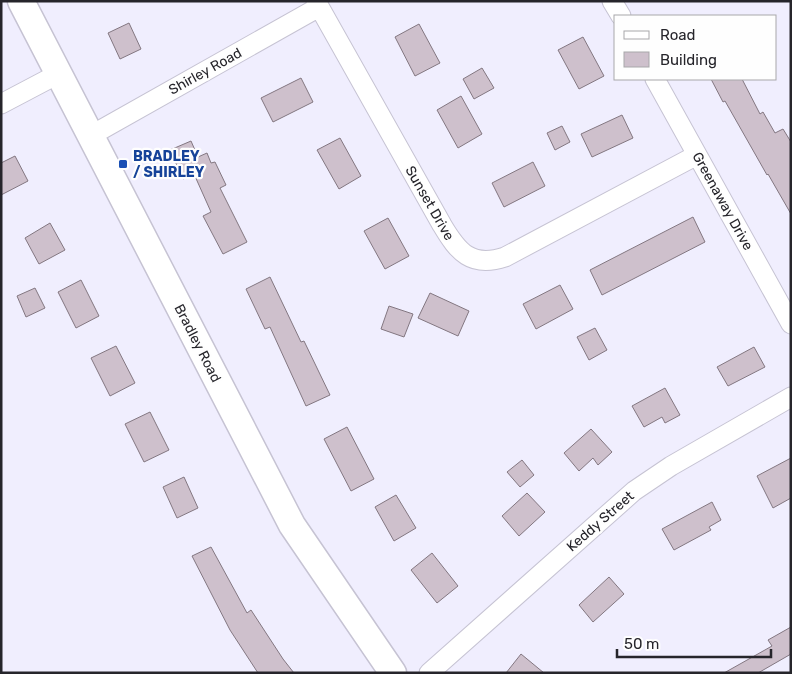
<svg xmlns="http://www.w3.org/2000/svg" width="792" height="674" font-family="Rubik,sans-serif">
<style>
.building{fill:#cec0cc;stroke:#837781}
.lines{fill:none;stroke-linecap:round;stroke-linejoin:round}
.minor-casing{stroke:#c6c3d3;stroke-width:21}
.secondary-casing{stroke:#c6c3d3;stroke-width:29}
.minor{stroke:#fff;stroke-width:19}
.secondary{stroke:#fff;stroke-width:26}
.transit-dot{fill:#1a4fb4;stroke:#fefefe;stroke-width:2}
.labels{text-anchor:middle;stroke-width:4.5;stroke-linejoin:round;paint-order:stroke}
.street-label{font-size:14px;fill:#26252b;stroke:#fefefe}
.transit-label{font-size:14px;font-weight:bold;fill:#164399;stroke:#fefefe;text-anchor:start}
</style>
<rect width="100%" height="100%" fill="#f0eefe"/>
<path class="building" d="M129,23L141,49L120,59L108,33Z
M419,24L440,63L415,76L395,37Z
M583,37L604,76L579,89L558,50Z
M482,68L494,88L474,99L463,79Z
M301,78L313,102L273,122L261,98Z
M711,79H742L760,114L763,112L775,133L783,129L791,142V214L768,174L767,175L725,101L723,102Z
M461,96L482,134L458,148L437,110Z
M622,115L633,138L592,157L581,134Z
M562,126L570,142L555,150L547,133Z
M340,138L361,176L339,189L317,150Z
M191,141L198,157L207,153L211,163L215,162L226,185L220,188L247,242L223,254L203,216L211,212L194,174L183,179L170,150Z
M15,156L28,181L1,195V163Z
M533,162L545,186L504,207L492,183Z
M693,217L705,242L602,295L590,270Z
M388,218L409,256L385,269L364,231Z
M50,223L65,250L39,264L25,238Z
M270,277L301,342L304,341L330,395L306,406L270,327L265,329L246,289Z
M81,280L99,316L76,328L58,292Z
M560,285L573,309L536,329L523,304Z
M35,288L45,308L26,317L17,296Z
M430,293L469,311L458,336L418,318Z
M389,306L413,314L404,337L381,329Z
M595,328L607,350L589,360L577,337Z
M116,346L135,383L110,396L91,358Z
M754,347L765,367L728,386L717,367Z
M665,388L680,415L665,423L662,417L644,427L632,406Z
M150,412L169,450L144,462L125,424Z
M347,427L374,479L351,491L324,439Z
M591,429L612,452L598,465L593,458L579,471L564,453Z
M791,458V498L773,508L757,476Z
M522,460L534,475L520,487L507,472Z
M184,477L198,508L177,518L163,487Z
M527,493L545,512L519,536L502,516Z
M396,495L416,528L394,541L375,507Z
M712,502L721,520L709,527L711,530L674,550L662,529Z
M211,547L247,613L251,610L283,659L294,673H258L230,630L192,556Z
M432,553L458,586L437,603L411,570Z
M609,577L624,594L593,622L579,605Z
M791,627V654L758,673H724L772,646L768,640Z
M521,654L544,673H506Z"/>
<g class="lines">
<g class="minor-casing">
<path id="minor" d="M316,1L442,225C458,252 471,268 505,257L697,155
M612,1L621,16
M655,79L791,324
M1,104L58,74
M90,136L319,7
M429,673L634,491L671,466L791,397"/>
</g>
<g class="secondary-casing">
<path id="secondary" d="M21,1L292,525L393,673"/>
</g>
<use href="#minor" class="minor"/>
<use href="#secondary" class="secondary"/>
</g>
<rect class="transit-dot" x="118" y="159" width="10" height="10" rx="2.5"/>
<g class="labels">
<g class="street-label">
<text transform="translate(205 71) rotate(-29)" y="5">Shirley Road</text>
<text transform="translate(723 201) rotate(61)" y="5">Greenaway Drive</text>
<text transform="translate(430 203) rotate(60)" y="5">Sunset Drive</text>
<text transform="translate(198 343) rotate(63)" y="5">Bradley Road</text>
<text transform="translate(600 521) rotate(-41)" y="5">Keddy Street</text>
</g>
<g class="transit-label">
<text x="133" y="161">BRADLEY<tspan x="133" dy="16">/ SHIRLEY</tspan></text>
</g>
</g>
<rect width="792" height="674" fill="none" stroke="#26252b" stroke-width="5"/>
<rect x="614" y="15" width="162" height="65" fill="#fefefe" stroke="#a8a7aa"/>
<rect x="624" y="31" width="25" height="8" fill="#ffffff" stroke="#a8a7aa"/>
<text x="660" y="40" font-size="15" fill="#26252b">Road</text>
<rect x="624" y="52" width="25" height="15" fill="#cec0cc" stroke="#a8a7aa"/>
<text x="660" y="65" font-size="15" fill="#26252b">Building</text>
<path d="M617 649v8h154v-8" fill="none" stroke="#26252b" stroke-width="2.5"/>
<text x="624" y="649" font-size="15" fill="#26252b" stroke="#fefefe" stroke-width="4" paint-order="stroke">50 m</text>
</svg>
